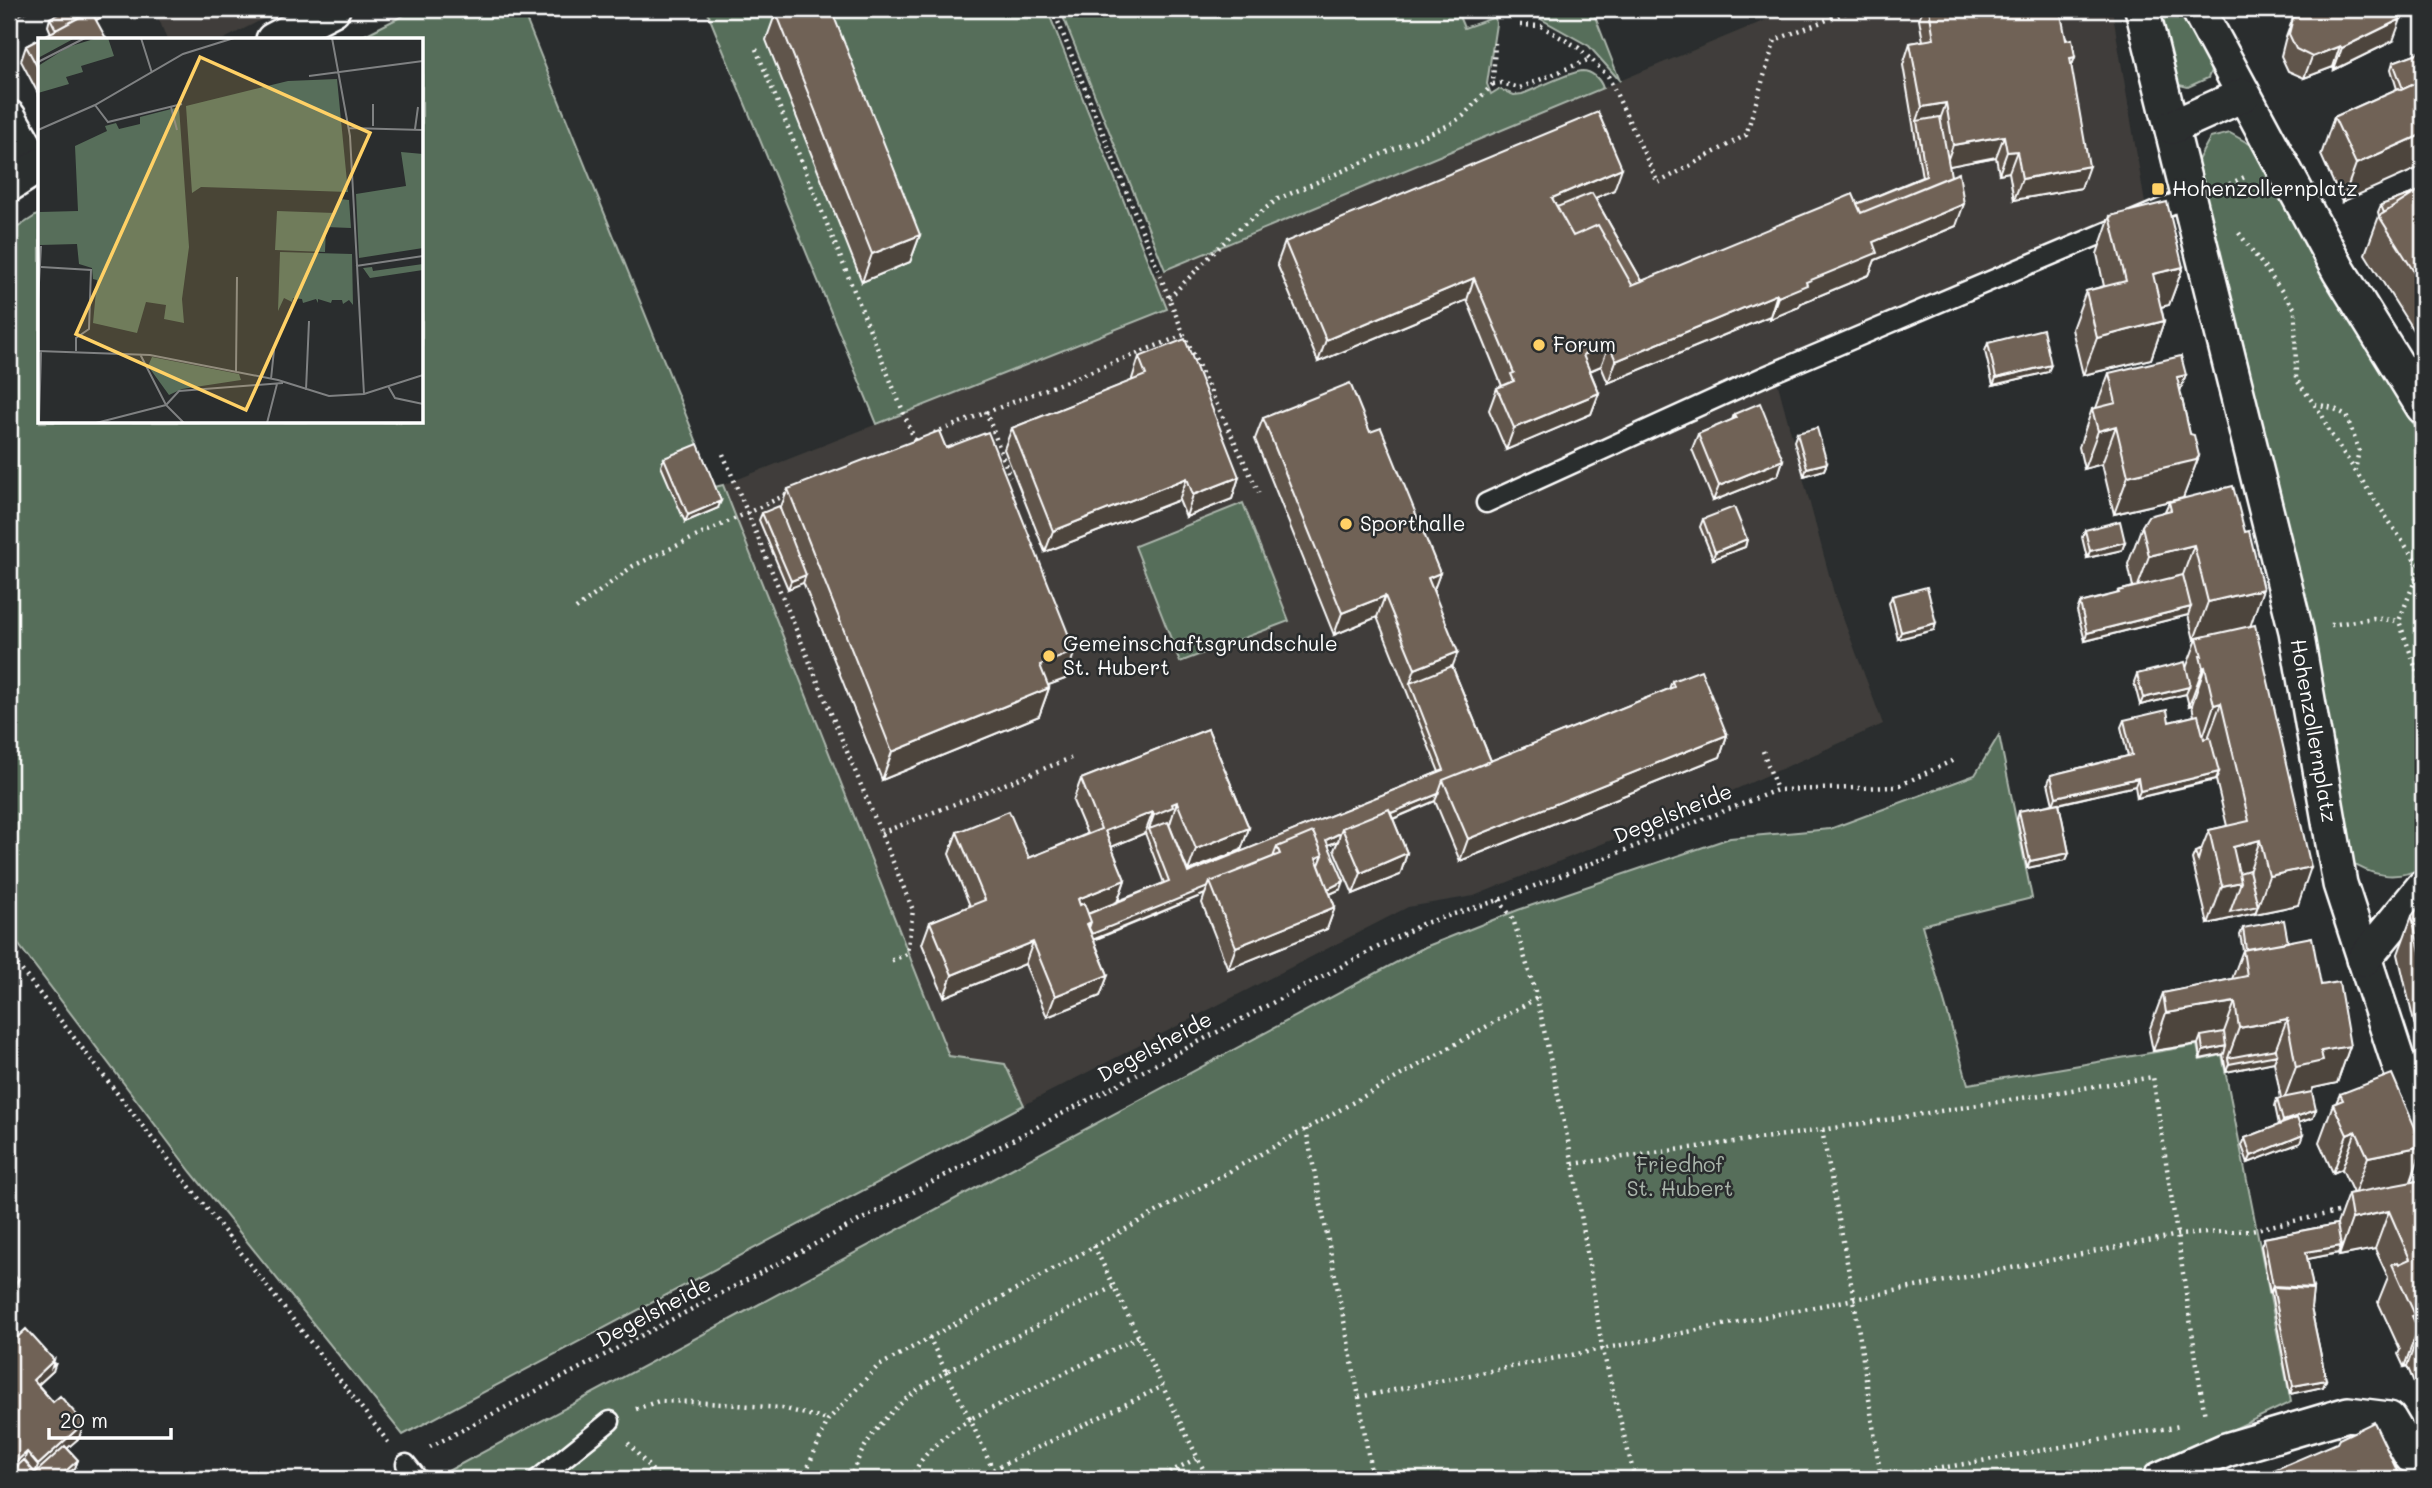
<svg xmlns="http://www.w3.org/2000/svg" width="2432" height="1488" font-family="Mali,sans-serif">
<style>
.built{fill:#3f3d3a}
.green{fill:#576e5a;stroke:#abb6ac;stroke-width:2}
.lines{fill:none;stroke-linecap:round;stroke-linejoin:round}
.lane-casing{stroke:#fff;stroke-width:23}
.street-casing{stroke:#fff;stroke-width:38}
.path{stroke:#fff;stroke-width:4.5;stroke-dasharray:2 5;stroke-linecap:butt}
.lane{stroke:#2a2d2e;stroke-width:18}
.street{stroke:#2a2d2e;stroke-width:33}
.wall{fill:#60544b;stroke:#fff;stroke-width:2;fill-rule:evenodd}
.shaded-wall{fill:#4e453d;stroke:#fff;stroke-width:2}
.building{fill:#706257;stroke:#fff;stroke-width:2}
.poi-dot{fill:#ffd166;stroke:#2a2d2e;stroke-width:2.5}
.labels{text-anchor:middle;stroke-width:5;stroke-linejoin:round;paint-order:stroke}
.poi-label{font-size:21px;fill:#fff;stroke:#2a2d2e;text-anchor:start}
.street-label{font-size:21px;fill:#fff;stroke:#2a2d2e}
.park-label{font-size:21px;fill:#abb6ac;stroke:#2a2d2e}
.inset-road{fill:none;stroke:#7f8182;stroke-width:2}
.view{fill:#ffd166;fill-opacity:0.15;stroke:#ffd166;stroke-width:3.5}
.inset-edge{fill:none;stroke:#fff;stroke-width:3.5}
</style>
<rect width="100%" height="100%" fill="#2a2d2e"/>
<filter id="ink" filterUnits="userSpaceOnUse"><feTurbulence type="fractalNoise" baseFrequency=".0143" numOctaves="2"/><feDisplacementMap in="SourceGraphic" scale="14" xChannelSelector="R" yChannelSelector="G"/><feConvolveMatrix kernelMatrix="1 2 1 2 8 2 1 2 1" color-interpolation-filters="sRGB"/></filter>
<g filter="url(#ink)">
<path class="built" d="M155,9H283L222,40H167Z
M1792,9H2112L2146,209L1776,377L1835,597L1883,724L1734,790L1474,896L1408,907L1024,1105L1005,1064L949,1056L723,485L1167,309L1154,275Z"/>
<path class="green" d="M416,9H522L715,487L723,485L949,1056L1005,1064L1024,1105L403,1435L191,1172L9,932V233L40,213V422H422V40H355Z
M706,9H828L830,14L844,9H1047L1167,309L877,424Z
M1060,9H1456L1464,28L1495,17L1496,24L1487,84L1491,94L1499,89L1514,95L1522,94C1536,89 1569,72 1582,71C1592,71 1600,79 1603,88L1165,270Z
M1539,9H1592L1620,81L1589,46L1539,18Z
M2152,9H2184L2215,61L2208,78L2188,87L2170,83Z
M2230,133L2262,151L2314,263L2423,439V867C2398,881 2371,877 2348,860L2193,169L2210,138Z
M1243,503L1289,621L1180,662L1135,546Z
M1999,735L2032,898L1922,925L1968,1084L2197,1045L2200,1060L2222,1055L2291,1402L2129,1479H2079L2073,1469L2043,1479L435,1478L1425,947L1518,910L1730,838L1830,829L1975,775Z"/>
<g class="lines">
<g class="lane-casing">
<path id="lane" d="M1486,503L1765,376L2189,197
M406,1464L418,1479
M538,1479L610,1421"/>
</g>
<g class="street-casing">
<g id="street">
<path id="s1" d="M2142,9L2296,631L2340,884L2423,1138"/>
<path d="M2198,9L2339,271L2423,407"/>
<path d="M273,40L333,9"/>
<path d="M9,117L38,167"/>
<path d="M2172,127L2243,95"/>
<path d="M9,185L40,165"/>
<path d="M2364,959L2423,887"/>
<path d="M2160,1479L2226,1450L2348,1414L2389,1419L2411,1456L2423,1461"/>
</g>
</g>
<path class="path" d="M1053,9L1184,335L1259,493
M1520,25L1541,26L1579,48L1608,76L1658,183L1746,135L1775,40L1855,9
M756,49L915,441
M1493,84L1501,83L1520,88L1590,59
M2223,187L2247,176
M2239,233L2295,309L2296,379L2322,415L2330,433L2415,560L2423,566
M1169,298L1233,233L1278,199L1449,125L1463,116L1493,84L1495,43
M2315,404L2333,408L2346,415L2359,450L2355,471
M986,411L1010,477
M934,433L1184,335
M723,454L913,910L907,954L890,961
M2421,565L2399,621L2421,683L2423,678
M576,609L633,566L790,493
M2331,625L2373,618L2399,621
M2421,683L2423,694
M1763,751L1777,790
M881,833L1071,758
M2419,852L2423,829
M1499,900L1513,919L1537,998L1573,1164L1602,1347L1635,1479
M9,954L388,1442
M1306,1129L1359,1397L1372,1479
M1822,1130L1854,1299L1881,1479
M1573,1164L1822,1130L2153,1077L2205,1417
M1094,1246L1208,1479
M929,1337L946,1372L1113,1287
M1359,1397L2178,1235L2251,1230L2347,1210
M636,1409L659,1401L692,1402L782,1408L828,1420
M628,1443L660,1479
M430,1447L1422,924L1499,900L1777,790L1896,787L1956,759
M803,1479L828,1420L877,1367L1306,1129L1537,998
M850,1479C866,1431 902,1396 946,1372L970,1419L1139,1337
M911,1479C924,1450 944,1436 970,1419L997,1479
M983,1479L992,1470L1163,1386
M1157,1479L1197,1458
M1879,1479L2180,1426"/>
<use href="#lane" class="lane"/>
<use href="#street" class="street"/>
</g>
<path class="wall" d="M1923,9H2060L2064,34L2075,57L2071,67L2081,188L2014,200L2009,172L1999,174L1996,157L1949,166L1956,226L1875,260L1869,275L1801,303L1799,307L1770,319V316L1608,383L1601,366L1590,371L1599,393L1591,414L1506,450L1489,410L1497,388L1502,386L1467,300L1318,362L1277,264L1285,242L1614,190L1595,198L1642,281L1857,204L1922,177L1903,65L1910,43L1923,41L1919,19Z
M776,12L920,235L910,262L862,282L766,40Z
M105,15L96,20L40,40V97L21,61L26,46L51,33L48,26L50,18Z
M2293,18L2393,41L2334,70L2333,67L2304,78L2288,71L2281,56L2285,40Z
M2423,51L2342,202L2321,155L2334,117L2397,89L2391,69L2393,62Z
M2423,188V346L2365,254L2379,216L2378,212L2381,205L2417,192Z
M2110,216L2183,267L2169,305L2161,307L2164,321L2151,359L2083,375L2072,329L2086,291L2104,286L2097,254Z
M1988,343L2048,372L1993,385L1985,351Z
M1139,357L1239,477L1232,499L1186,517L1179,500L1045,552L1004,449L1012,428L1132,381V379Z
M2109,373L2186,375L2180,391L2190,434L2199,456L2183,498L2114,514L2102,464L2084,469L2079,447L2092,409L2096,408Z
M1734,414L1783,460L1778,475L1713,501L1692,449L1698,434L1732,420Z
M1263,418L1370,432L1440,573L1433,591L1452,666L1491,761L1669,689L1672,681L1727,735L1720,757L1460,861L1435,801L1393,819L1407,853L1400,875L1353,894L1334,850L1338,841L1328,845L1341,889L1330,894L1335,907L1327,929L1228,969L1202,903L1205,894L1094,940L1108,975L1100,996L1047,1017L1025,964L944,997L922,944L930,922L970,906L949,854L957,832L1029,858L1087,834L1073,801L1081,779L1208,729L1249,828L1241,850L1188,871L1169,824L1188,873L1439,772L1377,617L1334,635L1255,439ZM1145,833L1164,883L1118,901L1125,880L1111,847Z
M1797,433L1827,463L1824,470L1804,476L1794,441Z
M946,448L1065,679L1048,685L1049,688L1039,716L882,780L803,582L788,589L759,520L762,513L780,509L788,489Z
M664,458L718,508L685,522L661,466Z
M2169,502L2250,626L2298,905L2255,914V913L2208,924L2192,859L2195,852L2201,850L2209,830L2227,826L2216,780L2137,798L2135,786L2059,804L2069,853L2066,860L2027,868L2017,819L2019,811L2053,804L2048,783L2051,775L2128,756L2121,727L2124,720L2169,722L2194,716L2192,705L2189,706L2186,694L2140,705L2134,682L2137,674L2186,668L2197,639L2194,640L2188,615L2085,641L2077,611L2080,603L2117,594L2118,591L2133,587L2128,564L2142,526L2165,511Z
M1703,519L1747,539L1745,547L1713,559L1700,527Z
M2085,530L2125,542L2122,550L2087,558L2082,537Z
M1892,596L1936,623L1934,630L1898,639L1889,603Z
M2423,902V1061L2398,954L2412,916Z
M2243,928L2288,942L2321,985L2350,1046L2337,1083L2313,1088L2312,1092L2313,1118L2298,1123L2300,1143L2248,1163L2242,1146L2245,1138L2279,1125L2275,1106L2277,1099L2281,1098L2274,1062L2226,1072L2223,1054L2200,1059L2198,1044L2153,1051L2149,1031L2163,993L2232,979L2243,950L2240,935Z
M2340,1094L2411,1182L2423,1180V1403L2407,1366L2404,1367L2398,1354L2400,1350L2378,1302L2388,1277L2375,1249L2339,1256L2338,1253L2307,1259L2313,1288L2311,1308L2326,1380L2323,1387L2290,1394L2271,1293H2270L2261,1246L2264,1238L2337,1224L2348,1194L2353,1193L2342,1169L2333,1173L2319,1142L2333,1104L2336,1103Z
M9,1345L53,1371L38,1385L53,1402L84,1423L79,1438L67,1448L78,1460L75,1468L62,1479H11L10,1477L9,1479Z"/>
<path class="shaded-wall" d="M9,9H31L9,20Z
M106,9H107L105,15L59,40V34Z
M1832,9H1843L1830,14Z
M2401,19L2393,41L2334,70L2342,48Z
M2340,46L2333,67L2304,78L2312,57Z
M2075,57L2067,79L2070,58Z
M1946,103L1938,125L1917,121L1922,107Z
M2423,134V166L2342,202L2356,164Z
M2004,136L1996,157L1945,167L1953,145Z
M2017,151L2009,172L1999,174L2007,152Z
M2089,166L2081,188L2014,200L2022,179Z
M1622,168L1614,190L1550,217L1552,198Z
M1964,204L1956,226L1875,260L1869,275L1801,303L1799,307L1770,319L1778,297L1806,282L1873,242Z
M920,235L910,262L862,282L872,254Z
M2183,267L2169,305L2139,312L2153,274Z
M1474,278L1467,300L1318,362L1326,340Z
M1777,294L1770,316L1608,383L1616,361Z
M2164,321L2151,359L2083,375L2097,338Z
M1609,345L1601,366L1575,377L1583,355Z
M2051,365L2048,372L1993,385L1996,378Z
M2186,375L2172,413L2177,377Z
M1599,393L1591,414L1506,450L1514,428Z
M2116,426L2102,464L2084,469L2098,431Z
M2199,456L2183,498L2114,514L2128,476Z
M1783,460L1778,475L1713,501L1719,486Z
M1827,463L1824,470L1804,476L1807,468Z
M1239,477L1232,499L1186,517L1193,495Z
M1187,478L1179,500L1045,552L1053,531Z
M721,501L718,508L685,522L688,515Z
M1747,539L1745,547L1713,559L1715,552Z
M2125,542L2122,550L2087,558L2090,551Z
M2194,545L2180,583L2135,594L2149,556Z
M1440,573L1432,595L1428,578Z
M806,575L803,583L788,589L791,581Z
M2263,589L2250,627L2194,640L2208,602Z
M1385,596L1377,617L1334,635L1342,613Z
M2191,607L2188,615L2085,641L2087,633Z
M1936,623L1934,630L1898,639L1901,632Z
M1075,651L1065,679L1030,692L1040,665Z
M1458,652L1450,673L1410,683L1415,669Z
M2205,667L2192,705L2189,706L2203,668Z
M2189,687L2186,694L2140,705L2143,698Z
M1049,688L1039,716L882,780L892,752Z
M2221,703L2207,741L2201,743L2214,705Z
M1727,735L1720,757L1460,861L1468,839Z
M2219,772L2216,779L2137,798L2140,791Z
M2138,778L2135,786L2053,805L2056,797Z
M1438,794L1435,801L1371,828L1374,820Z
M1177,802L1170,824L1149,829L1154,815L1172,804Z
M1153,812L1145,833L1097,853L1105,831Z
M1249,828L1241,850L1188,871L1196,849Z
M1340,833L1338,841L1323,847L1326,840Z
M2260,840L2247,878L2223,884L2233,847Z
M1407,853L1400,875L1353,894L1361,873Z
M2069,853L2066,860L2027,868L2030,861Z
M1323,855L1315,876L1316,858Z
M2311,867L2298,905L2255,914L2269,876Z
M1125,880L1117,902L1070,921L1078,899Z
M1344,881L1341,889L1323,897L1325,890Z
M2241,882L2258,906L2255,913L2208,924L2222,886Z
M1208,887L1205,894L1080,945L1087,924Z
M1335,907L1327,929L1228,969L1236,947Z
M1033,942L1025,964L944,997L952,975Z
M1108,975L1100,996L1047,1017L1055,996Z
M2235,1002L2221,1040L2201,1036L2198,1044L2153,1051L2166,1013Z
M2287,1019L2273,1056L2277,1055L2274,1062L2226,1072L2229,1064L2228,1058L2239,1028Z
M2226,1046L2224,1054L2200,1059L2203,1051Z
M2350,1046L2337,1083L2313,1088L2309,1099L2282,1105L2296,1067L2321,1051Z
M2316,1110L2313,1118L2280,1129L2283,1121Z
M2356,1131L2342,1169L2333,1173L2347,1135Z
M2303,1135L2300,1143L2248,1163L2251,1156Z
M2423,1146L2410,1184L2354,1195L2368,1157Z
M2389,1211L2375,1249L2339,1256L2352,1219Z
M2341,1246L2338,1253L2303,1260L2306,1252Z
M18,1280L13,1295L9,1298V1288Z
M2273,1286L2313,1288L2310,1295L2273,1287L2271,1293H2270Z
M2421,1328L2407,1366L2404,1367L2418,1329Z
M54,1360L52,1367L56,1363L53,1371L28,1394L33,1380Z
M2326,1380L2323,1387L2290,1394L2293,1386Z
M84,1423L79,1438L33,1479L38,1465Z
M27,1452L22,1467L13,1470L9,1479V1472L10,1467Z
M78,1460L75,1468L62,1479H57Z"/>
<path class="building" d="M68,9H106L93,16L91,11L56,30L50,18Z
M785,9H831L920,235L872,254L776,12Z
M1929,9H2060L2066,40L2072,39L2075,57L2070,58L2089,166L2022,179L2017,151L2007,152L2004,136L1953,145L1946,103L1922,107L1910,43L1934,39Z
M2303,9H2396L2401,19L2342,48L2340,46L2312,57L2296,49L2289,34L2293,18Z
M91,11L107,40H40V72L26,46Z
M2423,51V80L2403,89L2393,62Z
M2423,80V134L2356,164L2334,117L2399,88L2401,90Z
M1598,112L1622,168L1552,198L1573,236L1598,225L1632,285L1853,194L1861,213L1959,173L1964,204L1873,242L1877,253L1806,282L1807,285L1778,297L1777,294L1616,361L1609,345L1583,355L1599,393L1514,428L1497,388L1514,381L1511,374L1514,373L1474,278L1326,340L1285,242Z
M1940,117L1951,176L1861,213L1857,204L1926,176L1917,121Z
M2423,188V286L2379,216Z
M2417,192L2384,213L2381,205Z
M1592,193L1642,281L1632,285L1598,225L1573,236L1557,207Z
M2167,202L2183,267L2153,274L2164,321L2097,338L2086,291L2126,281L2110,216Z
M2043,329L2051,365L1996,378L1988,343Z
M1185,339L1239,477L1193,495L1187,478L1053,531L1012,428L1146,375L1139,357Z
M2181,356L2186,375L2177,377L2190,434L2194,435L2199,456L2196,460L2128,476L2116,426L2098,431L2092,409L2116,403L2109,373Z
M1350,383L1370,432L1381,428L1440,573L1428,578L1458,652L1415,669L1385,596L1342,613L1263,418Z
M1760,403L1783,460L1719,486L1698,434L1736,418L1734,414Z
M1817,428L1827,463L1807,468L1797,433Z
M939,431L946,448L988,432L1075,651L1040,665L1049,688L892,752L788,489Z
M698,444L721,501L688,515L664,458Z
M2233,486L2245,532L2249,531L2263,589L2208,602L2194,545L2149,556L2142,526L2148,516L2171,510L2169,502Z
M779,506L806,575L791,581L762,513Z
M1734,507L1747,539L1715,552L1703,519Z
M2120,521L2125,542L2090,551L2085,530Z
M2183,575L2191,607L2087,633L2080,603L2119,593L2118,591Z
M1927,587L1936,623L1901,632L1892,596Z
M2255,625L2311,867L2269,876L2260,840L2233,847L2241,882L2222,886L2209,830L2249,821L2221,703L2214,705L2205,667L2203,668L2200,656H2202L2197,638Z
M2185,662L2190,683L2189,687L2143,698L2137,674Z
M1452,666L1491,761L1443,780L1438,794L1391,813L1389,809L1342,828L1340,833L1326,840L1344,881L1328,889L1319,865L1323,855L1313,832L1277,847L1273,857L1210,882L1208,887L1092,934L1089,928L1091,922L1088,914L1169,881L1149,829L1168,822L1188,873L1444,770L1410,683Z
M1701,670L1727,735L1468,839L1443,780L1674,687L1672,681Z
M2167,710L2169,722L2198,715L2204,739L2210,737L2219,772L2140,791L2138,778L2056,797L2051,775L2132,755L2124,720Z
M1208,729L1249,828L1196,849L1177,802L1172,804L1173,807L1154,815L1153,812L1105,831L1125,880L1078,899L1080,905L1084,903L1091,922L1087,924L1108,975L1055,996L1033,942L952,975L930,922L985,900L957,832L1009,811L1029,858L1101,829L1081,779Z
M2059,803L2069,853L2030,861L2019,811Z
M1389,809L1407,853L1361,873L1342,828Z
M1313,832L1323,855L1316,858L1335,907L1236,947L1210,882L1280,854L1277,847Z
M2201,850L2198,860L2195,852Z
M2249,870L2258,906L2230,912L2241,882L2239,873Z
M2423,902V965L2412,916Z
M2284,920L2288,942L2246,949L2243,928Z
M2312,937L2321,985L2339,982L2350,1046L2321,1051L2323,1061L2296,1067L2287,1019L2239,1028L2235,1002L2166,1013L2163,993L2247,976L2243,950Z
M2224,1032L2226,1046L2203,1051L2201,1036Z
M2276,1049L2277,1055L2229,1064L2228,1058Z
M2392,1074L2423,1146L2368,1157L2356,1131L2347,1135L2333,1104L2343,1100L2340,1094Z
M2312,1092L2316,1110L2283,1121L2277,1099Z
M2297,1118L2303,1135L2251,1156L2245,1138Z
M2423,1180V1334L2421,1328L2418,1329L2412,1316L2415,1315L2392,1264L2398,1262L2399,1264L2410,1259L2389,1211L2352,1219L2348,1194Z
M2337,1224L2341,1246L2306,1252L2313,1288L2273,1286L2264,1238Z
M9,1269L18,1280L9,1288Z
M2273,1287L2313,1289L2311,1308L2326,1380L2293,1386Z
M26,1329L54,1360L33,1380L53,1402L60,1396L84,1423L38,1465L27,1452L10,1467L9,1465V1345Z
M2374,1422L2401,1479H2253L2337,1443L2339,1439Z
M65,1446L78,1460L57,1479H21L13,1470L24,1460L35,1473Z"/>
</g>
<g class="poi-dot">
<rect x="2151" y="182" width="14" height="14" rx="3.5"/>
<circle cx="1539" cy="345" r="7"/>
<circle cx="1346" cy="524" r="7"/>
<circle cx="1049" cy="656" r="7"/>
</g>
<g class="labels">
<g class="poi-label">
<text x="2172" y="196">Hohenzollernplatz</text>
<text x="1553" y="352">Forum</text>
<text x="1360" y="531">Sporthalle</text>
<text x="1063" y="651">Gemeinschaftsgrundschule<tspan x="1063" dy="24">St. Hubert</tspan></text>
</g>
<g class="street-label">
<text dy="7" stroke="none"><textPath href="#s1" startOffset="742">Hohenzollernplatz</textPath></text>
<text transform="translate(1673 814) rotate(-22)" y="7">Degelsheide</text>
<text transform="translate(1155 1047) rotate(-28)" y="7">Degelsheide</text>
<text transform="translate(654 1312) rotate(-28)" y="7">Degelsheide</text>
</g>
<g class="park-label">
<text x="1680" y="1172">Friedhof<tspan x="1680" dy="24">St. Hubert</tspan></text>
</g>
</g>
<g transform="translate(38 38)">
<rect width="385" height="385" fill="#2a2d2e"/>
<path d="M0,0H37L0,20ZM59,0H70L76,18L43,28L45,34L28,39L31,46L0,55V28L30,9ZM299,41L310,154L163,149L154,155L148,68L250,43ZM141,69L151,209L144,261L146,285L126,281L128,267L108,264L99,295L55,285L59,242L55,241L54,230L41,226L39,206L2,207V174L40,173L37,108L69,93L67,88L78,85L81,91L102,86V79ZM363,114L385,116V210L321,220L318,156L368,148ZM302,161L311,162L313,190L288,189L287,214L237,212L239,173L297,175ZM242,214L314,216L315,267L311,262L305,266L304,262H294L293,265L280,261V265L278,261L265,265L264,261L255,260L254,264L246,260L240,273ZM385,226V232L332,240L325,230L334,229L335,233ZM114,319L201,336L203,342L144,351L131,357L110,328Z" fill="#576e5a"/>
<path class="inset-road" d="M103,0L114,35M294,0L312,98L326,356M0,24L47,0M271,38L385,23M335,66V88M57,67L70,84L144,66M133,69L139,92M311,90L385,92M377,91L380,69M0,92L57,67L145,16L196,0M318,228L385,218M3,229L53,232L51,291L38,300V313M0,263L3,208M0,313L112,317L240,342L291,358L326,356L385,337M102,316L128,367L146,385M198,334L199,239M233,341L236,312M350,348L357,360L385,366M268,352L271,283M128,367L141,353L245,345M1,385L3,313M58,385L128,367M229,385L239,346"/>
<path class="view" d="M162,19L332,95L208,372L38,296Z"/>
<rect width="385" height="385" class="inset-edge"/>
</g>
<rect width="2432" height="1488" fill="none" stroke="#2a2d2e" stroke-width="35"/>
<rect x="18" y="18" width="2397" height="1453" fill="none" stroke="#fff" stroke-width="2.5" filter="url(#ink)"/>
<path d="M49 1428v10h122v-10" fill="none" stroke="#ffffff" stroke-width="3.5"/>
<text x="60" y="1428" font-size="21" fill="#ffffff" stroke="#2a2d2e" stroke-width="5" paint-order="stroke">20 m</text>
</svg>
